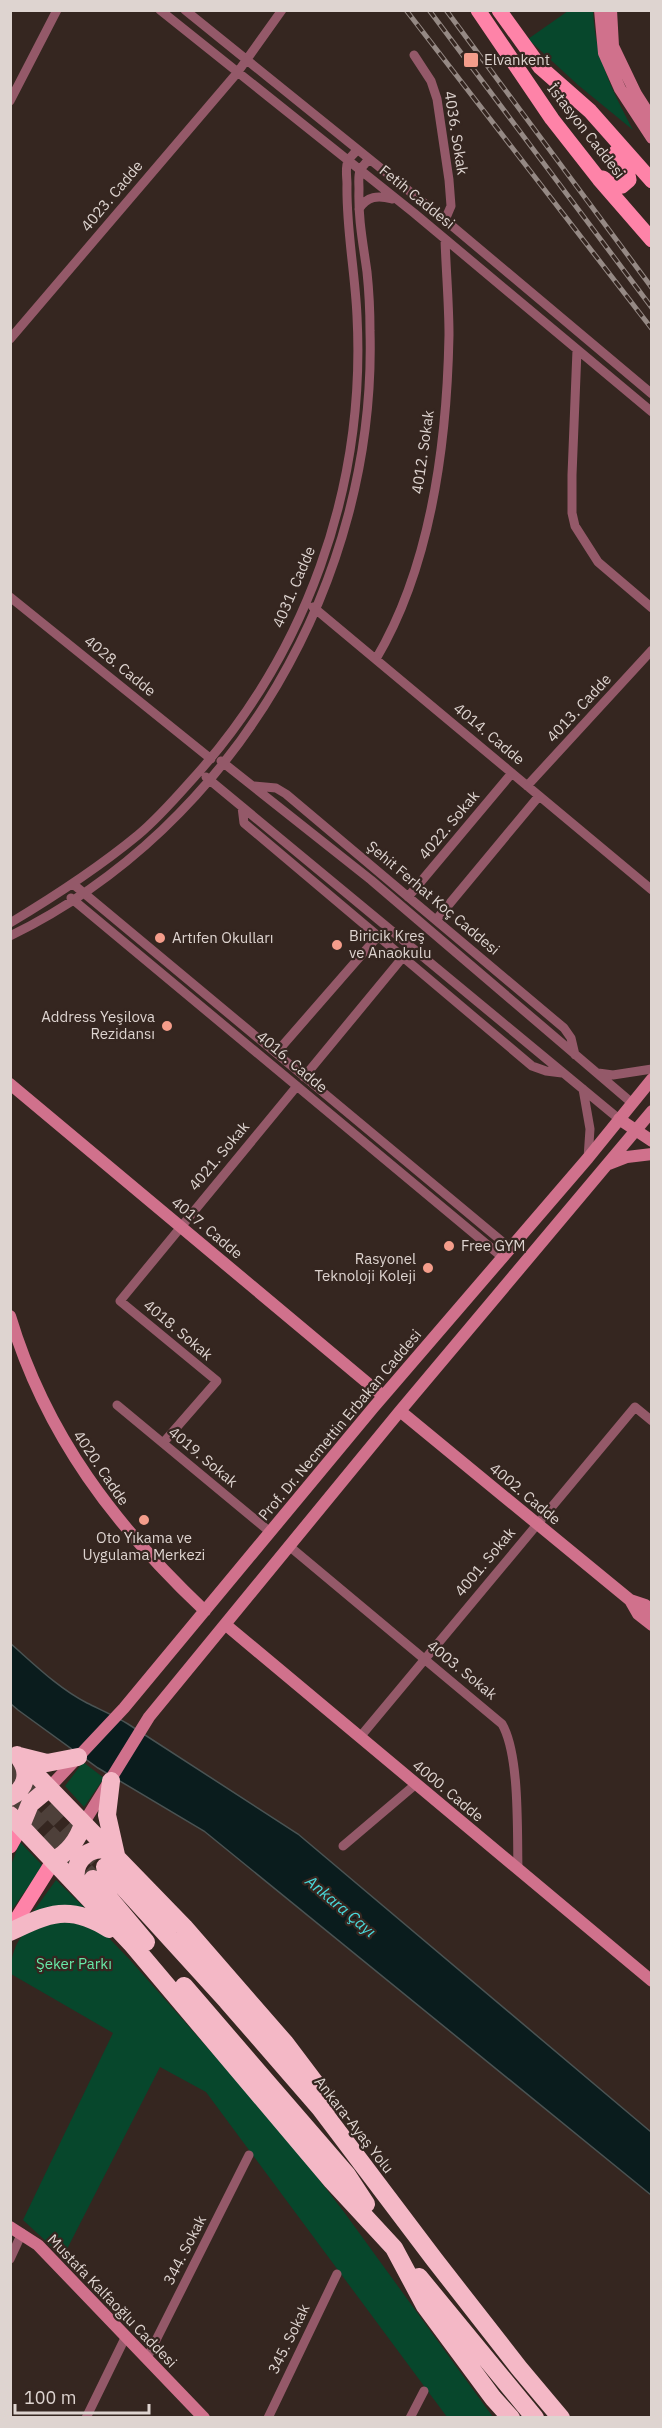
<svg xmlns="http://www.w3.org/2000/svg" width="662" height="2428" font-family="'IBM Plex Sans',sans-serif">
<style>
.green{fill:#07472c}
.water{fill:#0a1c1d;stroke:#4a5353;stroke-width:1.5}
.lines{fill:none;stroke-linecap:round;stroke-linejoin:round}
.highway-tunnel{stroke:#4e403a;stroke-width:18;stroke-dasharray:18 9;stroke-linecap:butt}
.street{stroke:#945969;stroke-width:9}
.secondary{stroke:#d0718c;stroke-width:12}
.primary{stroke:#fe83a8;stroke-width:15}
.highway{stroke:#f4b8c6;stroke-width:18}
.rail-casing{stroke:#958984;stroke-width:5}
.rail{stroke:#352620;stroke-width:3;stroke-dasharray:9;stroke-linecap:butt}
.poi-dot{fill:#f49d8b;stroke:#352620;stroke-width:2}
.labels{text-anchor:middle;stroke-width:4.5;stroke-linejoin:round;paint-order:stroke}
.poi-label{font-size:15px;fill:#ded4d0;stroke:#352620;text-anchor:start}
.street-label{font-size:15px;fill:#ded4d0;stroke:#352620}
.park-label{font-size:15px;fill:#67eaa8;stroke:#352620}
.water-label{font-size:16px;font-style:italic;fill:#4ad9db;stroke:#352620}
</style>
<rect width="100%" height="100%" fill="#352620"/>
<path class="green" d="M568,11H593C595,57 612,90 633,130L578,85L528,39Z
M83,1762L104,1778L84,1807L65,1786Z
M20,1842L43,1866L11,1911V1865Z
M56,1880L87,1910L30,1916Z
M72,1920L107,1936L131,1961L284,2134L344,2212L493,2417H447L206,2092L160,2067L63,2257L23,2220L113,2033L11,1974C10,1955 18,1931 39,1924C49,1921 62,1922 72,1920Z"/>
<path class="water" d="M10,1643C34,1664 58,1688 87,1703C101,1710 115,1716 128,1724L298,1834L651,2132V2195L204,1831L98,1768L18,1710L11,1704Z"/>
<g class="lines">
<path class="highway-tunnel" d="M10,1768L105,1867
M10,1794L93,1879"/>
<path class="street" d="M160,10L414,213L652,412
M185,10L445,220L652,394
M414,55L431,81L437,99L449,180L451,206L445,220
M10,101L57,10
M359,209C367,196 378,195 392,199
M10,339L237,73L282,10
M577,350L572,475V513L575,526L598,562L652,608
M10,597L211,759
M313,607L652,890
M376,659C431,566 447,442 449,335C449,303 446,271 445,239
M221,761L371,880L632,1103
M206,777L619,1119
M254,786L276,788L286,794L564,1028L571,1038L575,1055
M527,786L652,650
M242,807L244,823L532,1066L546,1071L562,1073
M73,884L510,1248
M408,897L512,773
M71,898L502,1257
M436,920L539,796
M10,923C55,896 98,868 138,835C156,820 173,801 189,783C306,656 366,488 357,316C355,271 346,228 347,184C347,178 345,167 348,161C349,158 354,154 356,151
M10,936C235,826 377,579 370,331C370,312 369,291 367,272C363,243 358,219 359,189C359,184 358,176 360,171C361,167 366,163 368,160
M276,1053L378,936
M598,1073L613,1075L652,1069
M304,1077L403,957
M583,1089L590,1129L588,1158
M117,1405L270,1532
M163,1443L217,1381L120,1301L297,1086
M289,1546L502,1724C520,1755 517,1832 518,1870
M360,1737L635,1407L652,1421
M343,1846L416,1784
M10,2259L22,2233
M147,2358L249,2155
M86,2418L126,2336
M268,2418L337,2274
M410,2418L424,2391"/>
<path class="secondary" d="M600,10L604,53L620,89L652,138
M611,10L613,46L636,94L652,119
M10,1084L383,1396
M619,1119L652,1141
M609,1164L627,1157L652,1154
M10,1316C46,1436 116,1527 205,1611
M400,1411L630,1600L638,1614L652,1625
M630,1600L645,1605L652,1610
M226,1625L652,1981
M48,1789L124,1708L373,1408L588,1158L652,1079
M83,1824L149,1717L400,1411L652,1111
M10,2227L38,2245L204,2418"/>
<path class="primary" d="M478,10L552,119L599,179L652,240
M499,10L540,67L590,111L652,181
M603,178L615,187L622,186L629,180L627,169L616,152
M10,1846L21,1826
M10,1930L54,1860"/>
<path class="highway" d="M17,1755L184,1927L285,2043L331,2104
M19,1756L47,1763L78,1757
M111,1781L107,1815L116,1855
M10,1797C26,1789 30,1773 20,1759
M10,1815L131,1943L332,2181L394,2248L425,2306L493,2398L511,2418
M21,1826L30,1804L48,1789
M54,1860C69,1852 78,1839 83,1824
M105,1867L227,2001L320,2108L434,2259L519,2368L561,2418
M93,1879L146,1942
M77,1884C70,1860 93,1841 115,1854
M10,1932C49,1913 70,1904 109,1929
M184,1986L347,2175L366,2204
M419,2277L535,2418"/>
<g class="rail-casing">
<path id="rail" d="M406,10L652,329
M429,10L652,308
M446,10L652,288"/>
</g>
<use href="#rail" class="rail"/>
</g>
<g class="poi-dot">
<rect x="463" y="52" width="16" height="16" rx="3"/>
<circle cx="160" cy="938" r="6"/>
<circle cx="337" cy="945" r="6"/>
<circle cx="167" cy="1026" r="6"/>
<circle cx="449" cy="1246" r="6"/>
<circle cx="428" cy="1268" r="6"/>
<circle cx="144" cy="1520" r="6"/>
</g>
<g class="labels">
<g class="poi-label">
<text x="484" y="65">Elvankent</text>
<text x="349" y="941">Biricik Kreş<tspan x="349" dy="17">ve Anaokulu</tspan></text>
<text x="172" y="943">Artıfen Okulları</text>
<text x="155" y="1022" text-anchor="end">Address Yeşilova<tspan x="155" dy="17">Rezidansı</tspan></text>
<text x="461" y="1251">Free GYM</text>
<text x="416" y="1264" text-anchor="end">Rasyonel<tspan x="416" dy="17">Teknoloji Koleji</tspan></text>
<text x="144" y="1543" text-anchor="middle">Oto Yıkama ve<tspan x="144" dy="17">Uygulama Merkezi</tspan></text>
</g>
<g class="street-label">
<text transform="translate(586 131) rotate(52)" y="5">İstasyon Caddesi</text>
<text transform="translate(456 133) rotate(81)" y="5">4036. Sokak</text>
<text transform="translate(112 196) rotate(-50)" y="5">4023. Cadde</text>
<text transform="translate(417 197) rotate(39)" y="5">Fetih Caddesi</text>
<text transform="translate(423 452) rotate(-82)" y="5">4012. Sokak</text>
<text transform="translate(294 587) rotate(-67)" y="5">4031. Cadde</text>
<text transform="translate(120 666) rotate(39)" y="5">4028. Cadde</text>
<text transform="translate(579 708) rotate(-47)" y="5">4013. Cadde</text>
<text transform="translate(489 734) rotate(40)" y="5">4014. Cadde</text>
<text transform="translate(449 825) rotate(-50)" y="5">4022. Sokak</text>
<text transform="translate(433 898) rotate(40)" y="5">Şehit Ferhat Koç Caddesi</text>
<text transform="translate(292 1062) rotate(40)" y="5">4016. Cadde</text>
<text transform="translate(219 1156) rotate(-50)" y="5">4021. Sokak</text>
<text transform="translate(207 1228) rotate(40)" y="5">4017. Cadde</text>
<text transform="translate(178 1330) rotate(40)" y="5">4018. Sokak</text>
<text transform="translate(340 1425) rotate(-50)" y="5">Prof. Dr. Necmettin Erbakan Caddesi</text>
<text transform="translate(203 1457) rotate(40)" y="5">4019. Sokak</text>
<text transform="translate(101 1468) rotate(56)" y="5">4020. Cadde</text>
<text transform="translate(525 1494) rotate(40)" y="5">4002. Cadde</text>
<text transform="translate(485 1562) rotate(-50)" y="5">4001. Sokak</text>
<text transform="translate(462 1670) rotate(39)" y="5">4003. Sokak</text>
<text transform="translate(448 1791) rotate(40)" y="5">4000. Cadde</text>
<text transform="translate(354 2125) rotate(52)" y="5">Ankara-Ayaş Yolu</text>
<text transform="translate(185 2250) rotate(-63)" y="5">344. Sokak</text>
<text transform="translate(112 2301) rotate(46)" y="5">Mustafa Kalfaoğlu Caddesi</text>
<text transform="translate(289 2339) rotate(-64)" y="5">345. Sokak</text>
</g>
<g class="park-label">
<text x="74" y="1969">Şeker Parkı</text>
</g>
<g class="water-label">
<text transform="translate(341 1906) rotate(40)" y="6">Ankara Çayı</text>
</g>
</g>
<rect width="662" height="2428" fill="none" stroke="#ded4d0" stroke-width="24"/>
<path d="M15 2404v9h134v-9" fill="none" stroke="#ded4d0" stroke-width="3"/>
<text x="24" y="2404" font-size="18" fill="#ded4d0" stroke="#352620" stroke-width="4.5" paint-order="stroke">100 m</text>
</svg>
